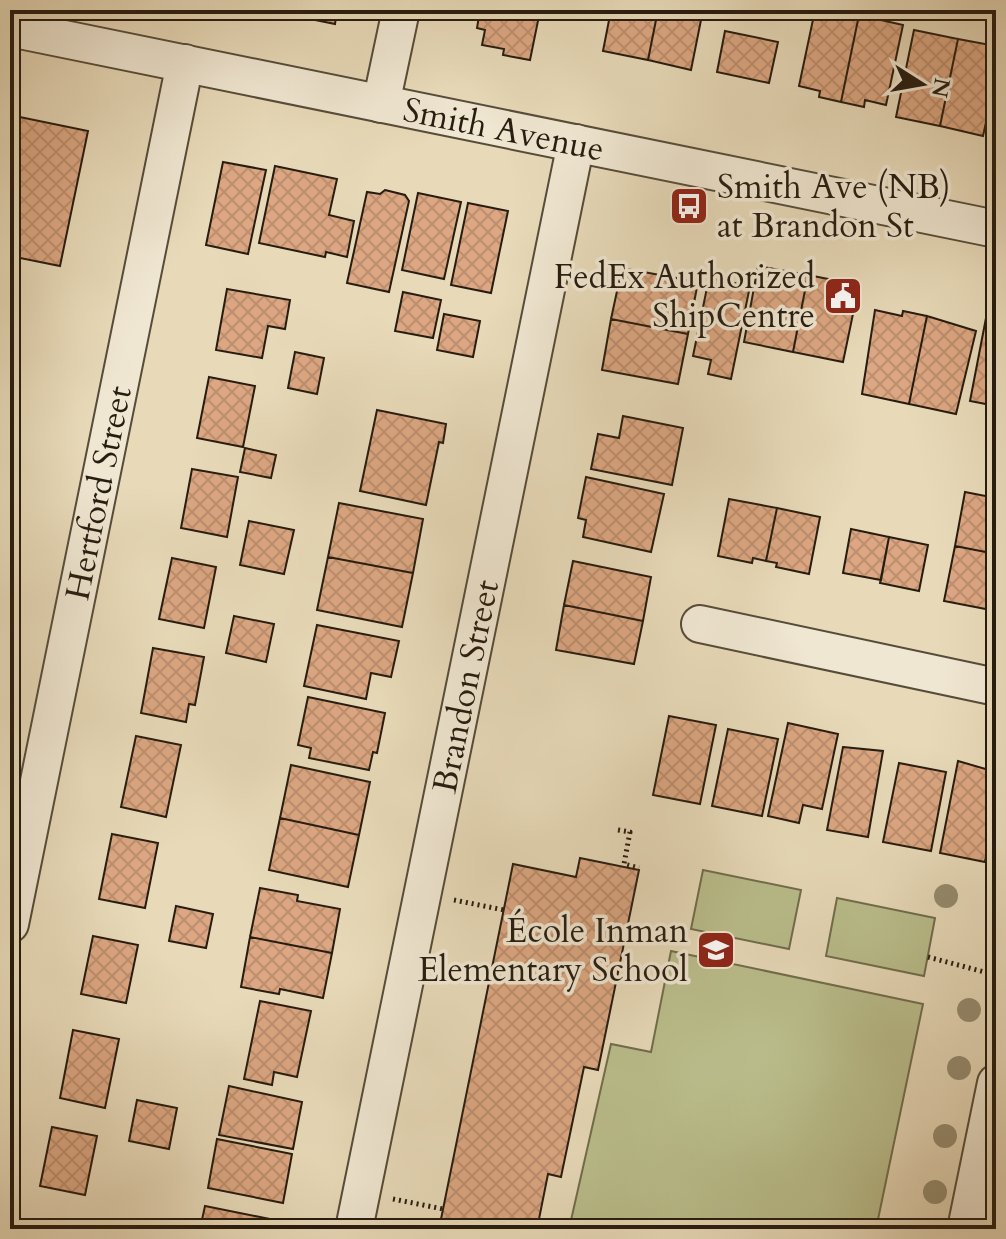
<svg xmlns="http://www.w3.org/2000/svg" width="1006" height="1239" font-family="Cardo,serif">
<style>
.garden{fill:#babe8c;stroke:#706d4e;stroke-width:2}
.building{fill:url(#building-cross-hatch);stroke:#261c10;stroke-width:2}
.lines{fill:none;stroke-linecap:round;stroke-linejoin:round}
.minor-casing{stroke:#564c3a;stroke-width:40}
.path{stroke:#261c10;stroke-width:5;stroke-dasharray:2 4;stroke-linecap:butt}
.minor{stroke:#f0e7d2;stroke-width:36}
.tree{fill:#968c70}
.labels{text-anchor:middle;stroke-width:7;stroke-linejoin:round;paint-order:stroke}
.street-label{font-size:34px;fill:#261c10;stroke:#f0e7d2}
.poi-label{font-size:34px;fill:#261c10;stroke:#f0e7d2;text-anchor:end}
</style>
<defs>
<pattern id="building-cross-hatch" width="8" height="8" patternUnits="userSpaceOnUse" patternTransform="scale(2)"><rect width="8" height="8" fill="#dca782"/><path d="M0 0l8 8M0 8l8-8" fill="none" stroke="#bd8f6f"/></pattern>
</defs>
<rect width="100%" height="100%" fill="#e8dab9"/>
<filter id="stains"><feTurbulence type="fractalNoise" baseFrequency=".0025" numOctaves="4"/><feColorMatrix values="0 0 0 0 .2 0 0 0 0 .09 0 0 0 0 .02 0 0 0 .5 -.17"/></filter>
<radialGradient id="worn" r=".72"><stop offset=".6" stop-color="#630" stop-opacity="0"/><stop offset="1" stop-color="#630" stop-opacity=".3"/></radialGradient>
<path class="garden" d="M703,870L801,890L789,949L691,929Z
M837,898L935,918L924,976L826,956Z
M671,951L923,1004L876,1229H569L611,1044L651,1052Z"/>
<path class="building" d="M266,10H337L335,24Z
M480,10L540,11L530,60L503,55L504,49L482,45L485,30L477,28Z
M611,10H658L648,60L603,51Z
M658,10H703L691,70L648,60Z
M815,10L859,15L841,102L819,97L820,91L799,86Z
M859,15L903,25L886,105L865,100L864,107L841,102Z
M914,30L958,39L940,126L896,117Z
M725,31L778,42L769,83L717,72Z
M958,39L996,46V77L983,136L940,126Z
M10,115L88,131L60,266L10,256Z
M223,162L266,170L248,254L206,245Z
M275,166L337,179L329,215L354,221L347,257L326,252L325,257L259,243Z
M385,190L405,195L409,201L389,292L347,283L367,192L380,194Z
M418,193L461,202L444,279L402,270Z
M468,203L508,211L491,293L451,285Z
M758,266L808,275L793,352L744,342Z
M622,268L698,282L688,334L611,319Z
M808,275L859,285L843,362L793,352Z
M709,278L750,286L731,379L708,374L711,360L693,356Z
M227,289L290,300L285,329L268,326L262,358L216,350Z
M403,292L441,300L433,338L395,331Z
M875,310L902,316L903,311L927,316L909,404L862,394Z
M444,314L480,321L473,357L437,350Z
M927,316L976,331L956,414L909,404Z
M986,318L996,320V406L970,401Z
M611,319L688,334L678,384L602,370Z
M295,352L324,358L317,394L288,388Z
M209,377L255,386L243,447L197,438Z
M377,410L446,424L443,443L439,442L426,505L360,491Z
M623,416L683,428L672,485L591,469L598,434L619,438Z
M245,448L276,455L271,478L240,472Z
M192,469L238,477L227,537L181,528Z
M586,477L664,494L651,552L583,537L586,520L578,518Z
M965,492L996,498V554L955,546Z
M729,499L777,508L766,561L753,558L752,563L718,556Z
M339,503L423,519L413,573L328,557Z
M777,508L820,517L809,574L776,567L777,563L766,561Z
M249,521L294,530L284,574L240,565Z
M851,529L889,537L881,580L843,573Z
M889,537L928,545L919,591L880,583Z
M955,546L996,554V611L944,601Z
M328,557L413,573L402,627L317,610Z
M172,558L216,567L204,628L159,619Z
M573,561L651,577L643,621L564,605Z
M564,605L643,621L634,664L556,650Z
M234,616L274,624L266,662L226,653Z
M317,625L399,641L391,677L371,673L366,699L304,686Z
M153,648L204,657L195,705L189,704L186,722L141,713Z
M308,697L385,713L377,753L373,752L369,770L309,758L311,748L298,745Z
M669,716L716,725L700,804L653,795Z
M788,723L838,734L822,809L803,805L799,823L768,816Z
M728,729L778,739L762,816L712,806Z
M136,736L181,745L166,817L121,807Z
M843,747L883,751L868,837L827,830Z
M958,761L996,772V806L985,862L940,853Z
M899,763L946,772L931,851L883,842Z
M291,765L370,782L359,835L280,818Z
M280,818L359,835L348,887L269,870Z
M112,834L158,843L145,908L99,899Z
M580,858L639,870L598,1070L584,1067L561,1177L548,1174L537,1229H439L513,864L576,877Z
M260,888L298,895L297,901L340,909L332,953L250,937Z
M176,906L213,914L206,948L169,941Z
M93,936L138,945L126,1003L81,994Z
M250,937L332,953L323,998L280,989L279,994L241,987Z
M260,1001L311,1011L297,1077L274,1072L272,1085L244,1079Z
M73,1030L119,1039L105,1108L60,1098Z
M229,1086L302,1102L293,1149L219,1135Z
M137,1100L177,1108L169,1149L129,1141Z
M52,1127L97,1136L85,1195L40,1186Z
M217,1139L292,1154L283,1203L208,1188Z
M205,1206L275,1220L274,1229H200Z
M31,1222L65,1229H30Z"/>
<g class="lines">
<g class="minor-casing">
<g id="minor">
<path id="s1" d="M10,28L996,229"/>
<path d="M381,104L401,10"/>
<path d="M700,624L996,687"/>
<path id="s2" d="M10,924L185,63"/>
<path id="s3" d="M354,1229L576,143"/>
<path d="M966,1229L996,1083"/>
</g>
</g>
<path class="path" d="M618,830L630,832L624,864L639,868
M454,900L504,910
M928,957L992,974
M393,1199L443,1209"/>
<use href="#minor" class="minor"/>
</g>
<g class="tree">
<circle cx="946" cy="896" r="12"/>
<circle cx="969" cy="1010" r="12"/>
<circle cx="959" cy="1068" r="12"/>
<circle cx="945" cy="1136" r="12"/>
<circle cx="935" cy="1192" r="12"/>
</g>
<defs>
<g id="bus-square" transform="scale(2)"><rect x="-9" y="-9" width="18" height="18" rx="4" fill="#8f2418" stroke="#f0e7d2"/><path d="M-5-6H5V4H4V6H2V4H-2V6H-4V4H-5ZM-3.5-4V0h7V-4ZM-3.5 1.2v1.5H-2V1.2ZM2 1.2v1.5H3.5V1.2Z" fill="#fff"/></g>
<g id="civic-square" transform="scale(2)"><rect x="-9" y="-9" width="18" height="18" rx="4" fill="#8f2418" stroke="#f0e7d2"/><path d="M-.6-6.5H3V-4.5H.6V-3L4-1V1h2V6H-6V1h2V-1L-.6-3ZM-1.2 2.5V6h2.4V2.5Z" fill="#fff"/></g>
<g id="school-square" transform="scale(2)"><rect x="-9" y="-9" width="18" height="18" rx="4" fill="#8f2418" stroke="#f0e7d2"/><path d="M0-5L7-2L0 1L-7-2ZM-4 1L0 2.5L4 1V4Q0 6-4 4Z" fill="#fff"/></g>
</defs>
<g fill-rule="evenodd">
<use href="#bus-square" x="689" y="206"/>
<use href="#civic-square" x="843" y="296"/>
<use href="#school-square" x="716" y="950"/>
</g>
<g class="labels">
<g class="street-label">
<text dy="12" stroke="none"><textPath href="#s1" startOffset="504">Smith Avenue</textPath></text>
<text dy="12" stroke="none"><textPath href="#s2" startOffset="440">Hertford Street</textPath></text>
<text dy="12" stroke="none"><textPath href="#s3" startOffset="554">Brandon Street</textPath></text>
</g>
<g class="poi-label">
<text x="717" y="198" text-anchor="start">Smith Ave (NB)<tspan x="717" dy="39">at Brandon St</tspan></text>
<text x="815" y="288">FedEx Authorized<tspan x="815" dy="39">ShipCentre</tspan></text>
<text x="688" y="942">École Inman<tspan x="688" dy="39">Elementary School</tspan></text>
</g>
</g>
<rect width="1006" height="1239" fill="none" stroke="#e8dab9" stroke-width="40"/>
<rect x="12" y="12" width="982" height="1215" fill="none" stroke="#261c10" stroke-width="4"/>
<rect x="20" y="20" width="966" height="1199" fill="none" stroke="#261c10" stroke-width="2"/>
<g transform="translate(922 84) rotate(101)" stroke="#f0e7d2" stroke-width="6" paint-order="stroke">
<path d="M0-6L14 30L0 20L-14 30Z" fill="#261c10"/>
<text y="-12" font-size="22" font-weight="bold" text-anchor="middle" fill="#261c10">N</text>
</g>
<rect width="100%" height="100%" filter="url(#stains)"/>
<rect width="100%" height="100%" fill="url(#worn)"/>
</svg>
